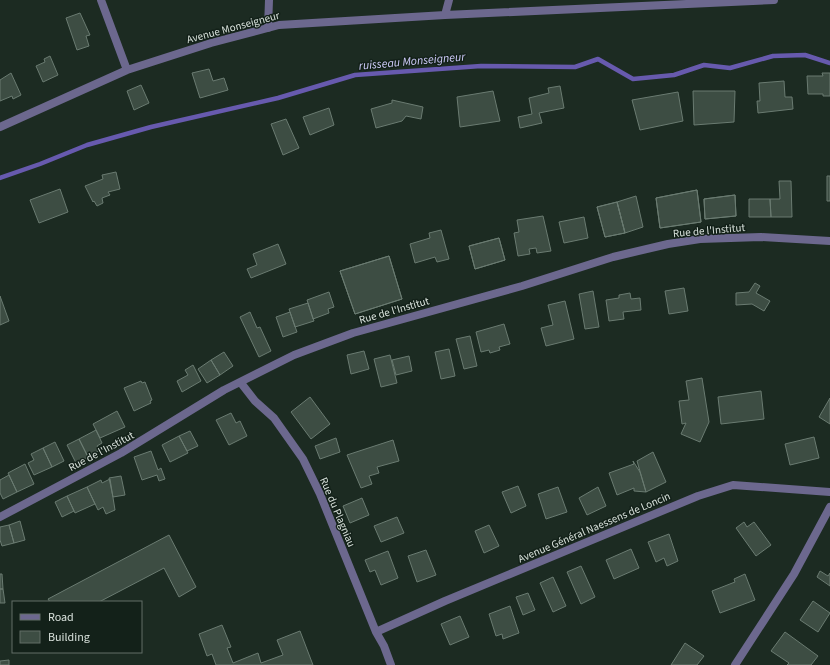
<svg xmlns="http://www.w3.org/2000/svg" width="830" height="665" font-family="'Source Sans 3',sans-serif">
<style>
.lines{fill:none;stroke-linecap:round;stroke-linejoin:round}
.stream{stroke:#675aae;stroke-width:4.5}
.building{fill:#3d4d43;stroke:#6a7b71}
.minor{stroke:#6c688e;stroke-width:8}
.tertiary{stroke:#6c688e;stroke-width:8}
.labels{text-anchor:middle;stroke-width:3;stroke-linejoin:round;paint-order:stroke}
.street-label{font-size:11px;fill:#d8e1db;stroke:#132119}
.water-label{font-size:12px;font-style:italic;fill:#d0cdfb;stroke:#132119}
</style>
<rect width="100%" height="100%" fill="#1c2b22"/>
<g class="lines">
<path class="stream" d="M0,178L40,164L87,145L151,127L278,98L355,75L481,66L575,67L598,59L633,79L674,75L704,65L730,68L773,56L805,55L830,63"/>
</g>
<path class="building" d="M80,13L90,35L86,36L89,46L77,50L66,18Z
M50,56L58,75L43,82L36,66L45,62L44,59Z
M209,69L213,81L224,78L228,90L200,98L192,73Z
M11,73L21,95L13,99L12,96L0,101V80Z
M822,73H830V96H823V94H808L807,76H823Z
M784,81L785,97H792L793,109L758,113L757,101H760L759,83Z
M141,85L149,103L134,110L127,91Z
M560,86L564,108L539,113L542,123L520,128L518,117L532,114L529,98L549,93L548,88Z
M493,91L500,121L460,127L457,97Z
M693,91H735L734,122L694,125Z
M678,92L683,121L640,130L632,100Z
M392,100L423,107L421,119L406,116L402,121L376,128L371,109L392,103Z
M329,108L334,125L310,135L303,117Z
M286,119L299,148L283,155L271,124Z
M116,172L120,189L108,192L110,195L102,198L103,203L97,206L94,201L93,202L85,186L103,179L102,175Z
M827,176H830V201H827Z
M779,181H791L792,217H771L770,199H780Z
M60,189L68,212L39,223L30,200Z
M697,190L701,222L660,228L656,198Z
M697,190L701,222L660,228L656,198Z
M735,195L736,216L705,219L704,199Z
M735,195L736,216L705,219L704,199Z
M636,196L643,227L625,233L617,202Z
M749,199H770L771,217H749Z
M617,202L625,233L605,237L597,207Z
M617,202L625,233L605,237L597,207Z
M543,216L551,251L537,253L536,248L529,249L530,254L518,256L514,233L519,232L517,220Z
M584,217L588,238L564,243L559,222Z
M441,230L449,259L437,262L435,257L415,263L410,244L430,238L429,233Z
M499,238L505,260L475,269L469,246Z
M499,238L505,260L475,269L469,246Z
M278,244L286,264L251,278L247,269L257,265L253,254Z
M389,256L402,299L355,314L340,271Z
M389,256L402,299L355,314L340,271Z
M755,283L760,286L756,293L770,301L764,311L752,304L736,305V293L749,292Z
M684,288L688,311L669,314L665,291Z
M593,291L599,327L585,329L579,294Z
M329,292L334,307L328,309L329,313L313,319L307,300Z
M630,293L631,299L640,298L641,310L623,312L624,319L609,321L606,300L619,298V295Z
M0,296L9,321L0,325Z
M565,301L574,339L546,346L541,328L553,325L548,305Z
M308,303L314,321L295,327L289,309Z
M250,312L257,328L260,327L271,351L259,357L240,317Z
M290,312L297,332L283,337L276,317Z
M504,324L510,344L499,347L500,350L490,353L489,350L481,352L476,332Z
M470,336L477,366L464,369L456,339Z
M449,349L455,376L441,379L435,352Z
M364,351L369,369L351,374L347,355Z
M224,352L233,366L220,375L211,360Z
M390,355L397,383L381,387L374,359Z
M409,356L412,371L396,375L392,360Z
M211,360L220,375L207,383L198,369Z
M193,365L201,381L182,392L177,381L188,375L185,370Z
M702,378L709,422L700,442L681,434L686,423L682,424L679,401L689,400L686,381Z
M141,381L142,383L145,382L152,400L150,401L151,403L134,411L124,388Z
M761,391L764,419L721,424L718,397Z
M310,397L330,424L311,439L291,412Z
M830,398V424L819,417Z
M117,411L125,427L100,438L93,424Z
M231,413L236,423L240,421L247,436L229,445L216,420Z
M96,430L102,443L97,446L100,450L88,457L79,439Z
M190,431L198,446L187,451L179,436Z
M179,436L188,453L170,462L162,445Z
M814,437L819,458L790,465L785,444Z
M336,438L340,452L320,459L315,446Z
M79,439L88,457L76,463L67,445Z
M393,440L399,461L377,467L379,473L369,476L372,484L361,488L347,455Z
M55,442L64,461L52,467L43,448Z
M43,448L52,467L34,475L28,463L34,460L31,454Z
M151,451L158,470L161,468L165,479L159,481L157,475L142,480L134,457Z
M653,452L666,482L646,492L637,461Z
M633,461L640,472L646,492L634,491V488L617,495L609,473L634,464Z
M25,464L34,484L17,492L8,473Z
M9,475L17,492L3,499L0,493V480Z
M121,476L125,495L113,497L109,478Z
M110,479L115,510L106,514L103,507L98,510L87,487L101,480L102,483Z
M518,486L526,506L511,513L502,492Z
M87,487L95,504L75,513L67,496Z
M558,487L567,512L546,519L538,494Z
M598,487L606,506L587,515L579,498Z
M67,496L74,511L62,517L55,502Z
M362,498L369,515L350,523L343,506Z
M397,517L404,533L381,542L374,526Z
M20,521L25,540L14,543L9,525Z
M744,522L747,527L754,522L771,545L756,556L736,528Z
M9,525L14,543L2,546L0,540V527Z
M489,525L499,546L484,553L475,531Z
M669,534L678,561L667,566L664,558L656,562L648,542Z
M169,535L196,587L179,597L164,568L99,602H50L48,599Z
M631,549L639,568L614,579L606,560Z
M426,550L436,575L417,582L408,556Z
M388,551L398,578L381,585L375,570L370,572L365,560Z
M581,566L595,597L581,604L567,572Z
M820,571L828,576L830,573V586L817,577Z
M0,574H2L3,589H0Z
M745,574L755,600L720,613L712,591L735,582L734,579Z
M553,577L566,606L553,612L540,583Z
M0,589H3L5,603H0Z
M528,593L535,610L523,615L516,597Z
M813,601L830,613L818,632L800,620Z
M510,606L519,633L503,639L502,634L496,636L489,614Z
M460,616L469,637L450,645L441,624Z
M222,625L231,647L227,648L233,663L258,653L261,663L283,655L277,640L300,631L313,665H216L212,654L207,656L199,634Z
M785,632L818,656L811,665H787L789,663L771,651Z
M685,643L704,656L697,665H671Z
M9,660V665H0V661Z"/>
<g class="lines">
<path class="minor" d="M101,0L127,70
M445,15L449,0
M268,28L269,0
M0,127L127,70L211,43L279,25L445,15L774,0
M241,383L255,401L274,418L303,459L320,494L376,632L384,646L391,665
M376,632L445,601L698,496L733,485L830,492
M735,665L794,574L830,507"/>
<path class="tertiary" d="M0,517L121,453L224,390L294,355L353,333L522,286L613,257L668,244L700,239L761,237L830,241"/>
</g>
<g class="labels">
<g class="street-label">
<text transform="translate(233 27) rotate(-15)" y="4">Avenue Monseigneur</text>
<text transform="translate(709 230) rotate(-5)" y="4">Rue de l'Institut</text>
<text transform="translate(394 310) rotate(-16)" y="4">Rue de l'Institut</text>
<text transform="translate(101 451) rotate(-28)" y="4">Rue de l'Institut</text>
<text transform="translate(338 512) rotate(67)" y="4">Rue du Plagniau</text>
<text transform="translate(594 527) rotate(-23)" y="4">Avenue Général Naessens de Loncin</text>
</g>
<g class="water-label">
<text transform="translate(412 61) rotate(-5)" y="4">ruisseau Monseigneur</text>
</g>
</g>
<rect x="12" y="601" width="130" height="52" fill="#132119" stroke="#626e67"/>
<rect x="20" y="614" width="20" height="6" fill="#6c688e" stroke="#626e67"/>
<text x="48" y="621" font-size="12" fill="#d8e1db">Road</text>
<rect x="20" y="631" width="20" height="12" fill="#3d4d43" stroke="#626e67"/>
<text x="48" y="641" font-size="12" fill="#d8e1db">Building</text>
</svg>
